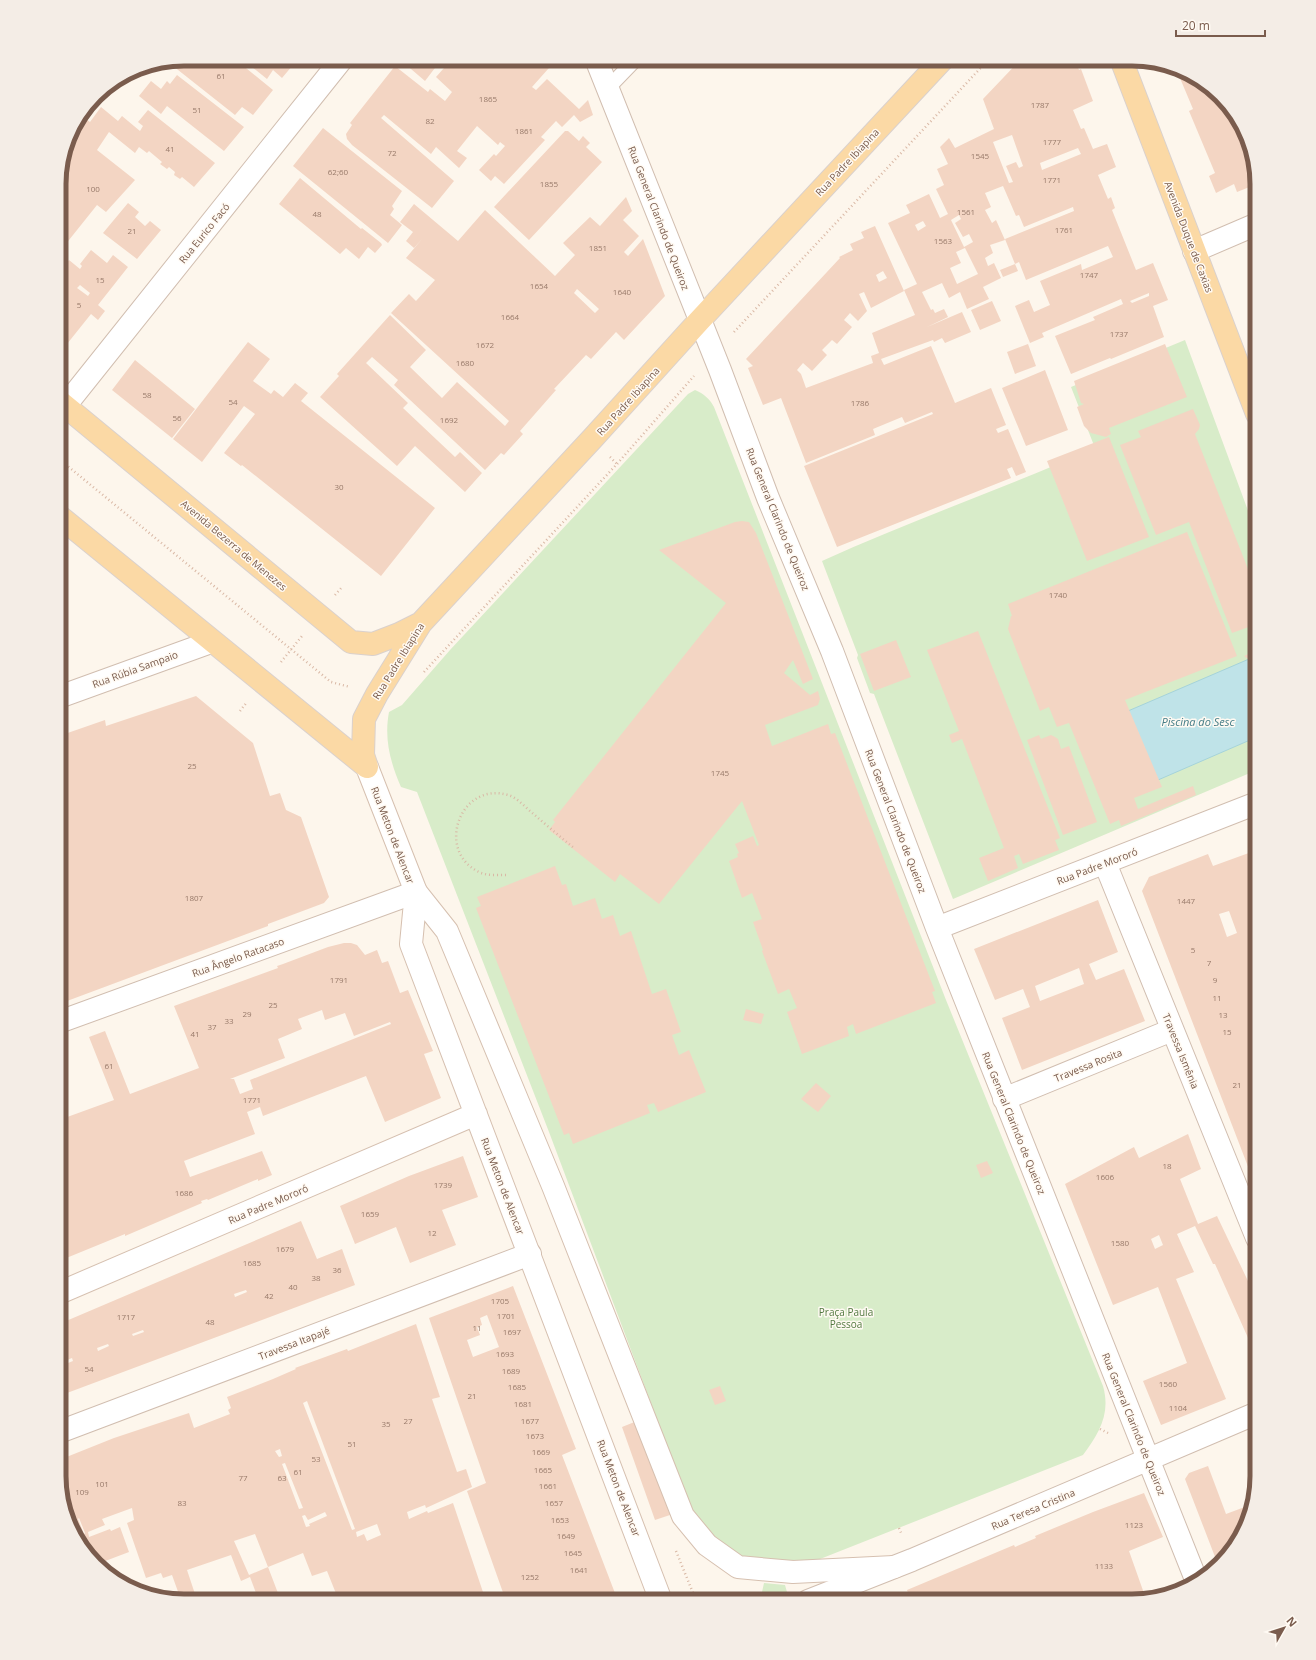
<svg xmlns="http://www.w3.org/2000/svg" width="1316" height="1660" font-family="'Open Sans',sans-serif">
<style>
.green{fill:#d8ecc9}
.water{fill:#bfe3e8;stroke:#a5d3da}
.building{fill:#f3d5c3;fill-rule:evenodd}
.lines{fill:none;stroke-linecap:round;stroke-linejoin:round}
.lane-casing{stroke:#d1beb0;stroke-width:16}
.street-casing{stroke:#d1beb0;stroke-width:24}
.secondary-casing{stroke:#d6c0b0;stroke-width:24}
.primary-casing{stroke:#dad1cd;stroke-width:24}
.path{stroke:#d9b8a5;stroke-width:2.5;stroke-dasharray:1 3;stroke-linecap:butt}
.lane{stroke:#fff;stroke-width:14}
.street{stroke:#fff;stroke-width:22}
.secondary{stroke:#fff;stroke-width:22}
.primary{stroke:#fbd9a5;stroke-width:22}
.labels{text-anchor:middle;stroke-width:3;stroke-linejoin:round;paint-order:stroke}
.number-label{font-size:8px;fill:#987a6a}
.street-label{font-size:10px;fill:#7a5c4d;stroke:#fffaf3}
.park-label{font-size:10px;fill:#537a41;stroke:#fffaf3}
.water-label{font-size:11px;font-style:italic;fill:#437c86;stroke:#fffaf3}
.rim{fill:none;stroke:#7a5c4d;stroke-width:5}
</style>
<rect width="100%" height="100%" fill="#fdf6ec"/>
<path class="green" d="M1185,340L1257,535V770L953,899L874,694L870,693L857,658L858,655L822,561C912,520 1005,488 1095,448L1071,387Z
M695,390C704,394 709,398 714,407L946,1000L1103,1386C1111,1414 1099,1433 1083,1455L815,1561L798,1564L744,1557L726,1547L710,1534L697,1517L687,1499L549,1132L417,792L401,787C390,762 384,738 389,712L402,705L450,650L688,394Z
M764,1583L785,1585L787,1592L765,1601H760Z"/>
<path class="water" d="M1249,659L1257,677V737L1158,780L1128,711Z"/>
<path class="building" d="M184,59H235L273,90L253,115L242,107L235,115L168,62Z
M242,59H298L282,78L273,70L267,79Z
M394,59H431L438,64L425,81L404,63L402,66Z
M452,59H557L532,87L536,90L547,79L579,109L588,100L593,115L580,122L574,115L562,127L556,121L541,137L545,140L504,184L495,176L491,181L479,170L494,154L496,156L505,146L500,142L498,145L477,126L457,151L467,158L459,168L436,147L431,154L384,115L381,118L454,181L432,208L352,145L347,139L346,134L352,125L350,123L395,66L428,92L430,89L445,101L452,92L436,77Z
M1021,59H1075L1079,70L1081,69L1093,101L1073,110L1081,129L1084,128L1093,149L1107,144L1116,167L1098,175L1108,199L1111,197L1115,208L1112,210L1136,270L1153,263L1168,300L1153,306L1164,337L1111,359L1110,358L1071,374L1055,336L1095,320L1093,317L1123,304L1121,299L1042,333L1044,337L1030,343L1015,306L1029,300L1034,312L1050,305L1040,281L1081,264L1082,270L1113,257L1108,246L1026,280L1019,262L1015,264L1005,239L1074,211L1073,207L1024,227L1019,215L1016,216L1003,186L985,193L991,207L985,210L992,223L996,220L1005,240L990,245L993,253L985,258L988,266L994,263L1001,278L983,287L989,299L967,309L960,292L949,298L942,283L922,292L931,310L933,309L935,313L944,309L948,317L927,327L962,312L971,332L945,343L942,338L934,342L933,340L881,359L884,365L931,346L955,403L991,388L1006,425L996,429L998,433L1008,429L1026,472L1016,476L1012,467L1007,469L1011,478L837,547L804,466L933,414L932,412L905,423L902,417L873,429L875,435L806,463L781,398L763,405L748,368L753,366L746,359L840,258L839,257L853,250L850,244L864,238L861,232L875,226L904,291L871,308L864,292L859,294L867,311L858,321L850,313L844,320L852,327L837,344L832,340L822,350L827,355L812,371L803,363L797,370L801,374L806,388L873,363L871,356L879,353L872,333L915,315L904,290L917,284L888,223L910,213L906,205L929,194L940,218L948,214L936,189L944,185L937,169L948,164L940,147L949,138L955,148L994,129L983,99ZM1012,135L1023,166L1019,168L1016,162L1006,166L1013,182L1009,183L993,142ZM1078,148L1081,154L1042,170L1040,163ZM959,215L961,219L955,223L963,237L969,234L973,242L964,247L951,220ZM923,221L926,226L918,231L915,225ZM965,248L978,274L957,284L950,268L961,263L956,252ZM883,271L887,278L879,282L876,275ZM1149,293V296L1132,303L1130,301Z
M1177,71L1194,76L1236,115L1250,144L1257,184L1237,192L1234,184L1216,193L1209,176L1215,173L1189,111L1193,109Z
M177,75L244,127L224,151L167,106L161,114L139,96L151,81L161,89L167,81L170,84Z
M101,107L118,121L122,116L140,131L143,126L138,122L148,110L215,163L194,187L182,177L180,179L174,175L175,172L169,167L167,169L160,164L162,162L149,151L147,153L139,147L135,153L109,132L97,150L135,180L106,212L97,205L61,250L63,251L59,256V176L72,129L82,116L90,122Z
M323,128L402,191L392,206L394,209L390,215L402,225L388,243L293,166Z
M565,131H568L579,141L583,136L590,143L586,147L602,162L529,240L494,207Z
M300,178L361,229L362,228L381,243L382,245L375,253L368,247L359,259L346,248L340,254L279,204Z
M626,197L632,211L623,220L639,236L624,252L628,256L643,239L665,296L624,340L616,332L591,359L586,355L554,389L556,390L520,431L523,434L504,455L501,453L485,470L394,385L398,380L372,357L366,363L408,403L403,408L455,457L460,452L482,473L465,492L415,446L397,466L320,397L339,376L337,374L390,315L426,350L410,367L442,398L457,382L505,426L509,421L391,313L409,294L416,301L435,280L406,258L422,239L414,248L406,241L413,232L400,222L414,204L458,241L485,210L555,276L575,255L563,243L590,217L600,226ZM577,289L599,309L595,313L574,293Z
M128,203L139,212L135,217L145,226L150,221L161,230L137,259L103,233Z
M91,250L107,263L113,255L128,267L98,305L105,311L98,320L91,314L63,349L59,346V272L69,260L80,269L82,266L80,264ZM80,285L90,293L88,296L77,288Z
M1015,264L1018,271L1003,277L1000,270Z
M992,301L1001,321L980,330L971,310Z
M248,342L270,359L253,381L271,394L274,390L283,397L295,383L308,393L301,401L435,508L381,576L242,465L241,466L224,453L255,414L244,406L202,462L173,439Z
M1028,344L1036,366L1015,374L1007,352Z
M1165,344L1187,397L1109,428L1111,434L1106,437L1091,433L1084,426L1077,407L1084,404L1081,403L1074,381Z
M135,360L195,409L172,438L112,390Z
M1045,370L1068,430L1026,446L1002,388Z
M1193,409L1200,425L1199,429L1195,434L1257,592V624L1232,633L1189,522L1156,535L1120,445L1141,437L1138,431Z
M1109,437L1149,537L1087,561L1047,461Z
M742,521L749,522L756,533L813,679L803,684L793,660L784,673L810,695L818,691L820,699L818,705L765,725L772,746L828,724L831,734L835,733L935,991L932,992L936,1003L856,1034L853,1024L847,1027L849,1036L802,1054L787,1012L797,1008L789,989L778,994L762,951L763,950L753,922L762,919L759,911L752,893L742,898L729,861L738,857L737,854L739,853L735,844L753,836L757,846L759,845L742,801L659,904L620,874L615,882L549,830L555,822L553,820L726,603L659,550L735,522Z
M1187,532L1237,656L1125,700L1162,787L1134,798L1138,809L1193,786L1196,795L1121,826L1119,820L1110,824L1069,723L1057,727L1049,707L1040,711L1008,629L1011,616H1012L1008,604Z
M978,631L1060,838L1055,840L1059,850L1023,864L1019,854L1014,856L1018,868L988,881L979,858L1004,848L962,739L952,743L949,735L959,731L927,650Z
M896,640L911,677L874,691L860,654Z
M1257,650V665L1244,656Z
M196,696L253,743L270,796L280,793L286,810L301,817L329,897L324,903L268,924V926L59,1004V736L105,720L106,726Z
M1039,735L1041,739L1051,735L1055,737L1058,739L1061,749L1069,746L1097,822L1063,835L1027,740Z
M1257,850V891L1255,886L1251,888L1257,904V985L1255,980L1248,983L1252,995L1257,993V1190L1142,891L1149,877L1208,854L1213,866ZM1229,911L1237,933L1227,937L1219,914Z
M555,866L562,885L566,884L573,906L595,898L602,919L613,915L620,936L631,931L652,994L666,989L681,1032L672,1035L679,1055L689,1050L706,1092L658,1112L654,1103L647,1105L650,1113L573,1144L569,1133L564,1135L476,908L481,906L477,897Z
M1098,900L1118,952L1089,964L1096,980L1124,969L1145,1021L1022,1070L1002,1018L1030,1007L1023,989L995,1000L974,949ZM1079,968L1084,984L1040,1001L1035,986Z
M344,943H351L357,945L365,955L377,950L382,963L388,961L400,993L408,990L433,1051L424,1054L441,1098L385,1122L366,1076L263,1116L260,1107L247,1112L255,1134L184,1161L190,1177L262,1151L272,1175L258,1181V1179L208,1200L207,1199L201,1201L202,1203L125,1236V1234L59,1261V1120L114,1100L89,1037L105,1031L130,1094L199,1068L174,1006L278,968L277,966L283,964L328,947ZM322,1010L325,1020L345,1013L354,1036L390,1022L391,1024L250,1080L253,1089L240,1094L234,1079H230L285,1058L278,1039L302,1029L298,1019Z
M746,1009L764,1014L761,1024L743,1020Z
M816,1083L831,1096L818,1112L801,1099Z
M1188,1134L1201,1169L1180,1179L1198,1224L1217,1216L1257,1300V1358L1215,1264H1213L1195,1226L1177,1234L1194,1272L1176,1279L1226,1399L1161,1425L1143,1381L1187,1363L1158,1287L1113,1305L1065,1184L1134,1147L1139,1158ZM1159,1235L1163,1245L1155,1249L1151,1239Z
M463,1156L478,1197L442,1210L456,1245L410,1263L396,1227L355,1244L340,1206L409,1176Z
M987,1161L993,1173L981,1178L976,1165Z
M301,1221L317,1259L342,1249L355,1285L59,1396V1324ZM246,1290L247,1292L235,1297L234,1294ZM143,1330L144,1332L133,1336L132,1334ZM108,1344L109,1346L98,1351L97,1348ZM72,1358L73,1361L63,1365L62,1362Z
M513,1286L576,1449L562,1455L618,1601H506L467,1491L486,1483L429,1318ZM487,1315L499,1347L473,1357L467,1340L480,1335L477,1327L482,1325L480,1318Z
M416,1324L440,1397L432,1399L457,1472L466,1469L472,1487L426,1508L425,1505L407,1512L409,1519L427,1511L428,1513L453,1503L486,1601H339L327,1571L312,1576L303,1553L268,1567L255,1534L234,1541L249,1575L268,1567L281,1601H259L250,1577L241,1581L231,1555L187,1570L196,1597L186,1601L181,1600L172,1575L163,1578L161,1573L146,1578L127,1523L134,1520L132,1508L102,1519L105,1525L88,1532L89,1537L110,1529L111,1531L120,1527L129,1552L100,1563L80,1545L66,1516L59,1476V1460L114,1438L189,1413L194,1428L230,1414L228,1410L231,1408L227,1397L273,1379L296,1369L295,1368L347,1349L348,1351ZM307,1401L355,1529L352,1530L303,1403ZM280,1449L282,1456L279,1457L275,1451ZM285,1463L303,1508L299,1509L282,1464ZM325,1512L327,1516L309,1524L310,1526L306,1527L302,1516L305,1515L308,1520ZM79,1518L85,1533L84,1534L78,1519ZM377,1524L381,1535L367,1541L364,1534L357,1537L356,1532Z
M720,1386L726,1401L715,1405L709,1390Z
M637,1421L670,1515L655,1520L622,1427Z
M1208,1466L1226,1514L1250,1505L1244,1531L1217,1562L1185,1479L1189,1473Z
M1144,1493L1163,1537L1129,1551L1146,1599L1132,1601H1116L1120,1599L1117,1592L1107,1596L1109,1601H911L907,1590L1014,1545L1015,1547L1036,1538L1035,1536L1093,1512Z"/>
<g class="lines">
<g class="lane-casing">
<path id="lane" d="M608,88L636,59"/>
</g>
<g class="street-casing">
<path id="street" d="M596,59L720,370L768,498L832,651L937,928L1197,1582
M1194,251L1257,224
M65,406L342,59
M59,697L211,642
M1105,863L1257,1238
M937,928L1257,803
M59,1022L416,892
M1004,1099L1172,1030
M59,1432L530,1254
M808,1601L912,1560L1257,1413"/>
</g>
<g class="secondary-casing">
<path id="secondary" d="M367,767L416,892L411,944L661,1601
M416,892L447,931L553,1186L683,1516L707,1545L738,1567L793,1572L894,1567
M59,1293L476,1114"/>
</g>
<g class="primary-casing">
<path id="primary" d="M1121,59L1257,414
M59,401L351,642L373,644L399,634L421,623
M59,516L367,767
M367,767L363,755L364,719L377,694L421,623L592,439L699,321L943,59"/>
</g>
<path class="path" d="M734,332L989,59
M610,457L617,464
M59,459L331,682L350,687
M335,595L343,586
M281,662L302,636
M424,672L617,464L694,376
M240,711L247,702
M506,875C497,875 487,876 479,872C435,851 460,781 508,795C516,797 523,805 530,811C544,823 559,836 574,848
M1100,1429L1108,1433
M899,1528L902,1535
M676,1551L695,1598L698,1601
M687,1601L695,1598"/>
<use href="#lane" class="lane"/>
<use href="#street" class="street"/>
<use href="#secondary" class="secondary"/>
<use href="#primary" class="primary"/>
</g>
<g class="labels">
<g class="number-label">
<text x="221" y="79">61</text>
<text x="488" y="102">1865</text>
<text x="1040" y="108">1787</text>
<text x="197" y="113">51</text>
<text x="430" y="124">82</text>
<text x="524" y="134">1861</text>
<text x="1052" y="145">1777</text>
<text x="170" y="152">41</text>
<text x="392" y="156">72</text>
<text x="980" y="159">1545</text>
<text x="338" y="175">62;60</text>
<text x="1052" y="183">1771</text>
<text x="549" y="187">1855</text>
<text x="93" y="192">100</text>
<text x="966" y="215">1561</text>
<text x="317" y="217">48</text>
<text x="1064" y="233">1761</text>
<text x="132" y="234">21</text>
<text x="943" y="244">1563</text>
<text x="598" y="251">1851</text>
<text x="1089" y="278">1747</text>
<text x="100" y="283">15</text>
<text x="539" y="289">1654</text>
<text x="622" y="295">1640</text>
<text x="79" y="308">5</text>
<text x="510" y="320">1664</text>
<text x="1119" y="337">1737</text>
<text x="485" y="348">1672</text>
<text x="465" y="366">1680</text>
<text x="147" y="398">58</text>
<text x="233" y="405">54</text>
<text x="860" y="406">1786</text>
<text x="177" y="421">56</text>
<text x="449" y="423">1692</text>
<text x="339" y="490">30</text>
<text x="1058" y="598">1740</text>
<text x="192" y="769">25</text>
<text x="720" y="776">1745</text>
<text x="194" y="901">1807</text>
<text x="1186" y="904">1447</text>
<text x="1193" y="953">5</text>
<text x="1209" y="966">7</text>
<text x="339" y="983">1791</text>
<text x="1215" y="983">9</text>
<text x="1217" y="1001">11</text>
<text x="273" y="1008">25</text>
<text x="247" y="1017">29</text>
<text x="1223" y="1018">13</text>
<text x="229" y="1024">33</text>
<text x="212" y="1030">37</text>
<text x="1227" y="1035">15</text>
<text x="195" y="1037">41</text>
<text x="109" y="1069">61</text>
<text x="1237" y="1088">21</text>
<text x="252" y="1103">1771</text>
<text x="1167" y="1169">18</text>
<text x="1105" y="1180">1606</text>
<text x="443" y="1188">1739</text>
<text x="184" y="1196">1686</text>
<text x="370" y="1217">1659</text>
<text x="432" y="1236">12</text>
<text x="1120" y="1246">1580</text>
<text x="285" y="1252">1679</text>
<text x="252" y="1266">1685</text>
<text x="337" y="1273">36</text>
<text x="316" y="1281">38</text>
<text x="293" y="1290">40</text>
<text x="269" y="1299">42</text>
<text x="500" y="1304">1705</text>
<text x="506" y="1319">1701</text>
<text x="126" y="1320">1717</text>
<text x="210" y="1325">48</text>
<text x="477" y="1331">11</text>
<text x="512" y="1335">1697</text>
<text x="505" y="1357">1693</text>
<text x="89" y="1372">54</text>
<text x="511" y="1374">1689</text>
<text x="1168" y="1387">1560</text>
<text x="517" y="1390">1685</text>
<text x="472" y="1399">21</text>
<text x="523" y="1407">1681</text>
<text x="1178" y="1411">1104</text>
<text x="408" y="1424">27</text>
<text x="530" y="1424">1677</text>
<text x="386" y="1427">35</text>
<text x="535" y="1439">1673</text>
<text x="352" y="1447">51</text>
<text x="541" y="1455">1669</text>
<text x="316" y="1462">53</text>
<text x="543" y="1473">1665</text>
<text x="298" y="1475">61</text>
<text x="243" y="1481">77</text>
<text x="282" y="1481">63</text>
<text x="102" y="1487">101</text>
<text x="548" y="1489">1661</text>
<text x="82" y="1495">109</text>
<text x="182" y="1506">83</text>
<text x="554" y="1506">1657</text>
<text x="560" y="1523">1653</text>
<text x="1134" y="1528">1123</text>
<text x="566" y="1539">1649</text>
<text x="573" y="1556">1645</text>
<text x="1104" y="1569">1133</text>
<text x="579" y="1573">1641</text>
<text x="530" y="1580">1252</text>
</g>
<g class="street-label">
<text transform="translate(847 162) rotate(-47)" y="4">Rua Padre Ibiapina</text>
<text transform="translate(659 218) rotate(69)" y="4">Rua General Clarindo de Queiroz</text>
<text transform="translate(204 233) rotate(-51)" y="4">Rua Eurico Facó</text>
<text transform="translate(1189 237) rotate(69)" y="4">Avenida Duque de Caxias</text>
<text transform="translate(628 401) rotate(-48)" y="4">Rua Padre Ibiapina</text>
<text transform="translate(778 519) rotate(68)" y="4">Rua General Clarindo de Queiroz</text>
<text transform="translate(234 545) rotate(40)" y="4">Avenida Bezerra de Menezes</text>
<text transform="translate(398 661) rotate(-58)" y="4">Rua Padre Ibiapina</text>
<text transform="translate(135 669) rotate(-20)" y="4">Rua Rúbia Sampaio</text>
<text transform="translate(896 821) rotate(69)" y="4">Rua General Clarindo de Queiroz</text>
<text transform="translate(393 835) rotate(69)" y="4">Rua Meton de Alencar</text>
<text transform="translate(1097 866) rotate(-21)" y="4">Rua Padre Mororó</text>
<text transform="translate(238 957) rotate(-20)" y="4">Rua Ângelo Ratacaso</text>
<text transform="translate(1181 1051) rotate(68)" y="4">Travessa Ismênia</text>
<text transform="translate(1088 1065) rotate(-22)" y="4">Travessa Rosita</text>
<text transform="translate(1014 1123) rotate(68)" y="4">Rua General Clarindo de Queiroz</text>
<text transform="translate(503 1186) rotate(69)" y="4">Rua Meton de Alencar</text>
<text transform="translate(268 1204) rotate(-23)" y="4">Rua Padre Mororó</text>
<text transform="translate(294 1343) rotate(-21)" y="4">Travessa Itapajé</text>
<text transform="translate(1134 1424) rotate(68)" y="4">Rua General Clarindo de Queiroz</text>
<text transform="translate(619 1488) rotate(69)" y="4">Rua Meton de Alencar</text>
<text transform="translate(1033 1509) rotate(-23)" y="4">Rua Teresa Cristina</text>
</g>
<g class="park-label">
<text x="846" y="1316">Praça Paula<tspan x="846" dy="12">Pessoa</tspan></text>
</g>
<g class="water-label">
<text x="1198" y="726">Piscina do Sesc</text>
</g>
</g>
<path d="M0 0H1316V1660H0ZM184 66H1132A118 118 0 0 1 1250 184V1476A118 118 0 0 1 1132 1594H184A118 118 0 0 1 66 1476V184A118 118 0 0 1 184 66Z" fill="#f4ede6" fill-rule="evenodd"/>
<path class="rim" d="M184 66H1132A118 118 0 0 1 1250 184V1476A118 118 0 0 1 1132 1594H184A118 118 0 0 1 66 1476V184A118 118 0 0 1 184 66Z"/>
<g transform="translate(1284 1628) rotate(51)" stroke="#fffaf3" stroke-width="3" paint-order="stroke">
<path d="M0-3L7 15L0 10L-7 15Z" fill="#7a5c4d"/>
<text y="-6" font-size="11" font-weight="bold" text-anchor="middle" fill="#7a5c4d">N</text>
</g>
<path d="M1176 30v6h89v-6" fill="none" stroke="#7a5c4d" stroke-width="2"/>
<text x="1182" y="30" font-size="12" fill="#7a5c4d" stroke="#fffaf3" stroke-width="3" paint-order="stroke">20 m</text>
</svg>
